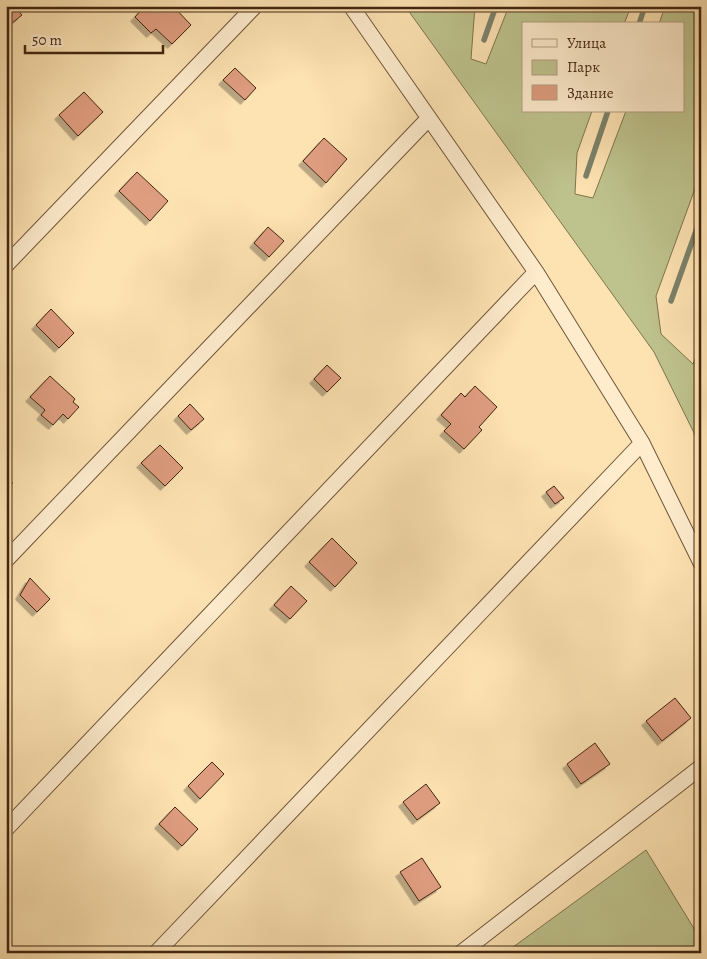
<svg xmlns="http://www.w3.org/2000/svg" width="707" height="959" font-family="Alegreya,serif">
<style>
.green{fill:#bec38d;stroke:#80744f}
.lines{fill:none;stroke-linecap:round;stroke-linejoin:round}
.stream{stroke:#7b826b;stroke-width:5.5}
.building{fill:#df9d7f;stroke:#422611;filter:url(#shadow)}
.street-casing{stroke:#715539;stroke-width:17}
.street{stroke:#feeccd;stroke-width:15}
</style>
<defs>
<filter id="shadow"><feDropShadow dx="-4.5" dy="4.5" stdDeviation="0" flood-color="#0004"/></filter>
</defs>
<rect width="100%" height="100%" fill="#fde2b2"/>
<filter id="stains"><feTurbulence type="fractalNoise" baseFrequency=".004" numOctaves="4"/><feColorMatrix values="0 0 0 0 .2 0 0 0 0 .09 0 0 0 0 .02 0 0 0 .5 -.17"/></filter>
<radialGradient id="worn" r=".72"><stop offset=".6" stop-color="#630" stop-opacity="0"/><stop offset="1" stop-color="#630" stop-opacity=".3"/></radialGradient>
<path class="green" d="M405,6H475L471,59L486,64L509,6H624L630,9L624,24H523V111H592L577,153L575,194L593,198L626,111H683V24H659L665,6H701V172L656,296L661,334L693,364L701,345V447L654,352Z
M646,850L701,940V953H505Z"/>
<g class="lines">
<path class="stream" d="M639,24L645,6
M484,40L496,6
M586,176L608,111
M671,301L701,217"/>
</g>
<path class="building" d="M6,6H14L22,15L6,28Z
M145,6H173L191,25L172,44L156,29L151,33L135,17Z
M235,68L256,88L245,100L223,80Z
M84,92L103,112L78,136L59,115Z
M324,138L347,159L326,183L303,161Z
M137,172L168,201L150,221L119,191Z
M268,227L284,241L269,257L254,243Z
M51,309L74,333L59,348L36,325Z
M327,365L341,378L327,392L314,379Z
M50,376L75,399L73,402L79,407L68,419L63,414L53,425L41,415L45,410L30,397Z
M475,386L497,407L479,427L482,430L464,449L444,431L451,424L441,415L461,393L465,397Z
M190,404L204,419L191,430L178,416Z
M160,445L183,468L165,486L141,463Z
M6,476L13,483L6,490Z
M554,486L564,498L555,504L546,492Z
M332,538L357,563L335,587L309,562Z
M30,578L50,599L37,612L20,595Z
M291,586L307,601L290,619L274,605Z
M675,698L691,718L662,741L646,721Z
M595,743L610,764L581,784L567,764Z
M212,762L224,774L200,799L188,786Z
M426,784L440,803L417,820L403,802Z
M175,807L198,829L182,846L159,824Z
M422,858L441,887L419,901L400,872Z"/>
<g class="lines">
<g class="street-casing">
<path id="street" d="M351,6L536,272L642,443L701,563
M6,265L255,6
M6,560L429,118
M6,829L536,272
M156,953L642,443
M461,953L701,767"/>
</g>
<use href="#street" class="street"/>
</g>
<rect width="707" height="959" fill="none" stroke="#fde2b2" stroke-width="25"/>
<rect x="8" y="8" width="692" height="944" fill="none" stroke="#422611" stroke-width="2.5"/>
<rect x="12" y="12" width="682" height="934" fill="none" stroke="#422611"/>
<rect x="522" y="22" width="162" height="90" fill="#feeccd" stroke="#b39d82"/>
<rect x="532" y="39" width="25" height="8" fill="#feeccd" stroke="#b39d82"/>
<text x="567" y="48" font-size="15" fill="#422611">Улица</text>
<rect x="532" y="60" width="25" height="15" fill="#bec38d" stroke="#b39d82"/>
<text x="567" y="72" font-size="15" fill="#422611">Парк</text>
<rect x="532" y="85" width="25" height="15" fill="#df9d7f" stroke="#b39d82"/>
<text x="567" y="98" font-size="15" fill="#422611">Здание</text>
<path d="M25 45v8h138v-8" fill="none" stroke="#422611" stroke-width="2.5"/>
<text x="32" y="45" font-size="15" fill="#422611" stroke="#feeccd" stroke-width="4" paint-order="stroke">50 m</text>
<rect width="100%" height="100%" filter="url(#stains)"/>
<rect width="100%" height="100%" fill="url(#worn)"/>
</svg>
